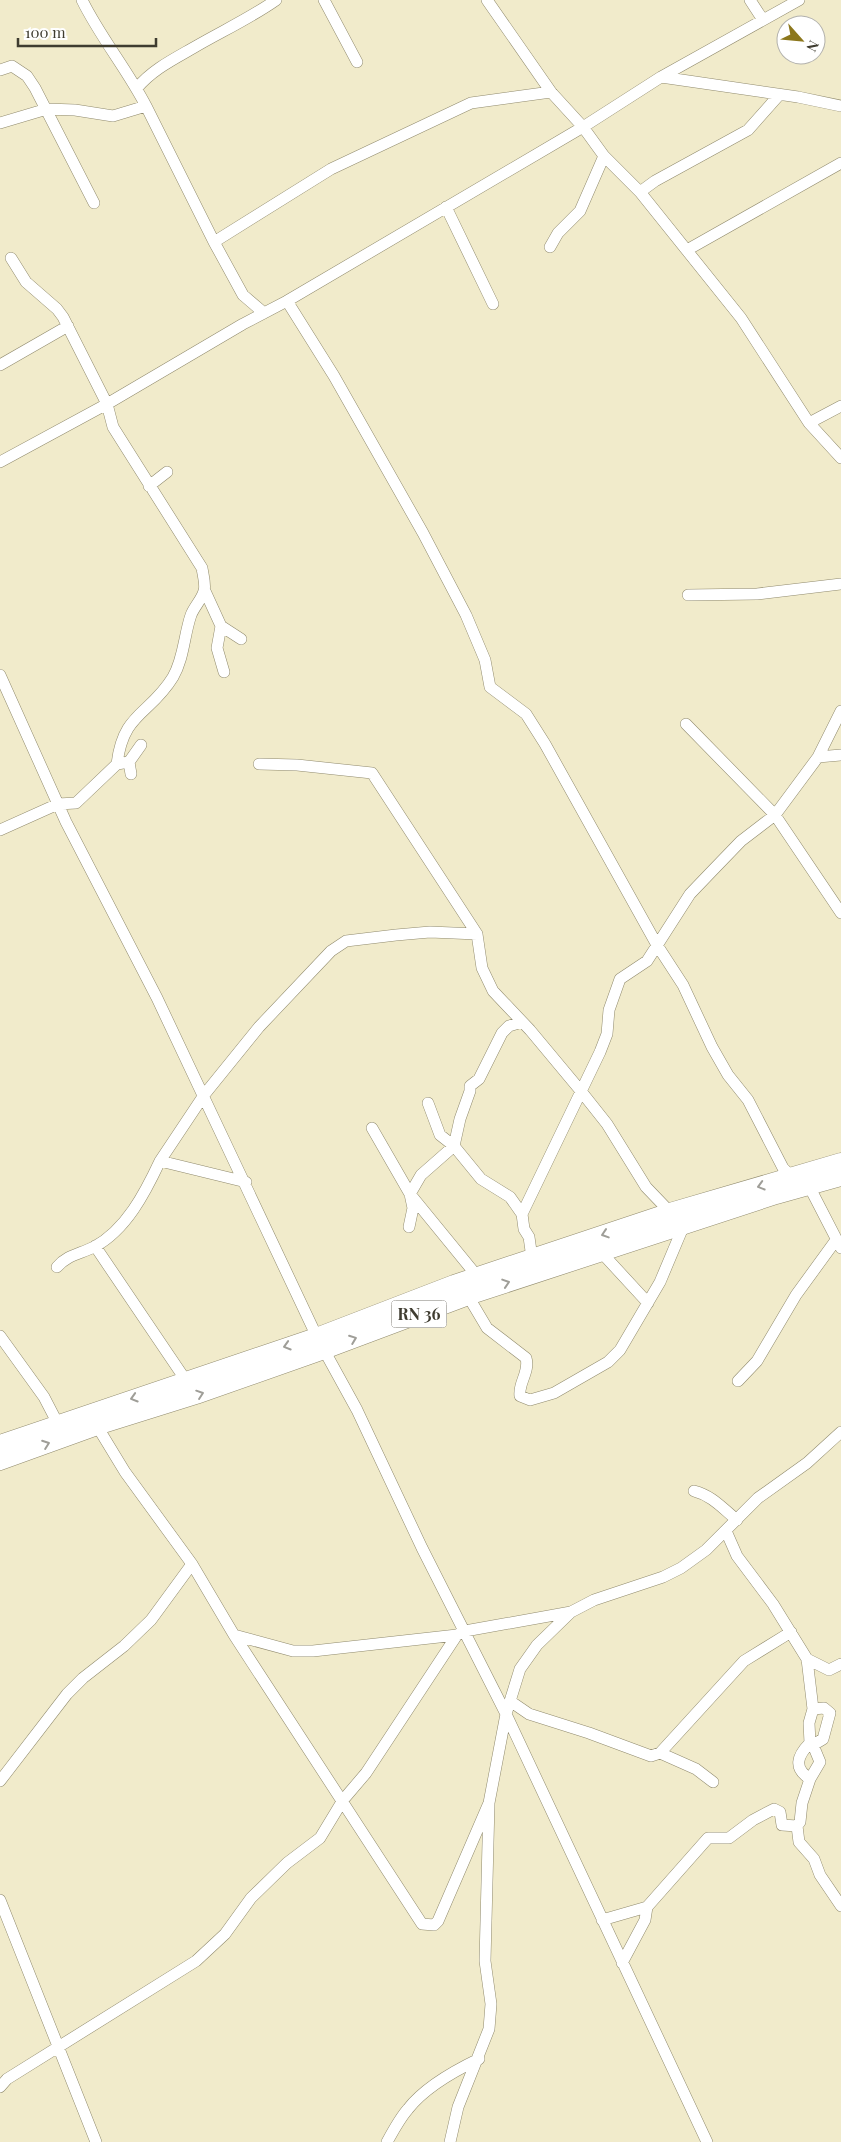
<svg xmlns="http://www.w3.org/2000/svg" width="841" height="2142" font-family="'Playfair Display',serif">
<style>
.lines{fill:none;stroke-linecap:round;stroke-linejoin:round}
.street-casing{stroke:#908a6d;stroke-width:12}
.primary-casing{stroke:#908a6d;stroke-width:19}
.street{stroke:#fff;stroke-width:11}
.primary{stroke:#fff;stroke-width:18}
.oneway{stroke:#9f9e98}
.labels{text-anchor:middle;stroke-width:4;stroke-linejoin:round;paint-order:stroke}
.shield{fill:#fff;stroke:#79766e;stroke-width:1}
.shield-label{font-size:16px;font-weight:bold;fill:#3f3c30}
</style>
<rect width="100%" height="100%" fill="#f1ebcb"/>
<g class="lines">
<g class="street-casing">
<path id="street" d="M82,0C100,37 127,69 146,106
M324,0L357,62
M487,0L551,92L583,127L604,156L640,192L741,318L809,423L841,458
M750,0L763,20
M0,70L12,66L27,76L35,88L94,203
M661,77L798,97L841,106
M137,88C152,70 172,60 193,48C220,32 249,19 276,0
M0,123L47,109L75,110L113,116L146,106L214,242L331,169L471,103L551,92
M640,192L655,181L748,130L779,95
M446,207L493,304
M214,242L243,295L264,313
M550,247L558,233L580,211L604,156
M687,250L841,163
M11,258L26,282L57,309L63,317L107,404L113,427L202,568C203,575 206,585 204,591C202,599 194,607 191,615C184,635 184,658 173,677C150,715 123,712 117,764
M287,301L334,376L423,533L466,615L485,660L490,687L526,714L545,744L657,945L683,985L712,1047L728,1075L748,1100L783,1168L792,1177
M0,365L68,326
M809,423L841,406
M0,462L107,404L243,324L287,301L583,127L661,77L799,0
M149,486L167,472
M205,591L221,626L241,639
M688,595L757,594L841,584
M221,626L217,648L224,672
M0,675L66,822L157,998L317,1337
M686,724L775,815L841,913
M818,757L841,755
M259,764L297,765L372,773L477,934
M131,774L129,762L141,745
M0,830L58,804L76,803L117,764L129,762
M428,1103L440,1135L454,1146L481,1179L510,1197L522,1214
M372,1128L410,1194L477,1276
M246,1182L160,1161L204,1095L259,1027L331,951L346,941L396,935L430,932L477,934L482,968L493,991L530,1030L580,1090L607,1124L646,1187L670,1212
M809,1186L841,1248
M409,1227L413,1208L410,1194L421,1175L454,1146L460,1119L470,1091V1086L479,1079L502,1033L509,1026L522,1022
M95,1246L187,1382
M601,1252L648,1303
M532,1258L529,1237L524,1229L522,1214L600,1052L607,1034L609,1010L620,979L647,961L690,894L713,870L741,841L775,815L818,757L841,711
M57,1267C67,1255 80,1254 94,1247C126,1230 145,1193 160,1161
M468,1296L487,1328L526,1358C530,1372 518,1383 520,1396L530,1400L554,1393L608,1362L620,1350L660,1282L684,1225
M0,1336L44,1397L58,1424
M324,1350L357,1410L422,1548L506,1714L707,2142
M738,1381L757,1361L796,1295L836,1240
M97,1426L125,1472L192,1564L234,1635L422,1924L434,1925L438,1921L489,1803
M694,1491C713,1496 722,1508 737,1520
M726,1531L737,1556L773,1604L807,1659L813,1709L809,1723L810,1743C797,1756 793,1768 810,1779L802,1803L800,1822L797,1826L799,1842L814,1859L820,1875L841,1906
M234,1635L293,1651H313L457,1635L465,1631L571,1612L594,1600L663,1577L681,1568L706,1550L758,1498L807,1463L841,1432
M807,1659L829,1670L841,1664
M510,1701L529,1714L589,1733L651,1756L660,1753L744,1661L791,1632
M660,1753L696,1769L713,1782
M810,1779L820,1762L813,1745L823,1739L830,1713L824,1708L813,1709
M0,1781L67,1694L83,1678L124,1646L151,1620L192,1564
M0,1900L96,2142
M602,1920L647,1907
M622,1963L645,1920L647,1907L708,1838H729L753,1820L774,1809L780,1812L782,1825L797,1826
M0,2087L7,2079L196,1961L225,1934L251,1898L287,1863L320,1838L343,1800L366,1773L457,1635
M387,2142C393,2131 400,2118 408,2109C425,2087 454,2071 479,2059
M450,2142L458,2107L489,2029L491,2004L485,1961L489,1803L506,1714L520,1669L537,1645L571,1612"/>
</g>
<g class="primary-casing">
<path id="primary" d="M0,1444L319,1336L454,1284L670,1212L841,1162
M0,1461L97,1426L196,1395L324,1350L468,1296L776,1195L841,1177"/>
</g>
<use href="#street" class="street"/>
<use href="#primary" class="primary"/>
</g>
<defs><path id="oneway-chevron" d="M-2-3.5L2.5 0L-2 3.5" fill="none" stroke-width="1.6" stroke-linecap="round" stroke-linejoin="round" transform="scale(1.25)"/></defs>
<g class="oneway">
<use href="#oneway-chevron" transform="translate(761 1186) rotate(164)"/>
<use href="#oneway-chevron" transform="translate(605 1234) rotate(162)"/>
<use href="#oneway-chevron" transform="translate(506 1283) rotate(-18)"/>
<use href="#oneway-chevron" transform="translate(353 1339) rotate(-21)"/>
<use href="#oneway-chevron" transform="translate(287 1346) rotate(163)"/>
<use href="#oneway-chevron" transform="translate(200 1394) rotate(-19)"/>
<use href="#oneway-chevron" transform="translate(134 1398) rotate(163)"/>
<use href="#oneway-chevron" transform="translate(46 1444) rotate(-20)"/>
</g>
<g class="labels">
<rect class="shield" x="391.5" y="1300.5" width="55" height="27" rx="4"/>
<g class="shield-label">
<text x="419" y="1320">RN 36</text>
</g>
</g>
<g transform="translate(801 40) rotate(117)"><circle r="24" fill="#ffffff" stroke="#b2b1ac"/>
<path d="M0-4L9 19L0 12L-9 19Z" fill="#8c771c"/>
<text y="-8" font-size="14" font-weight="bold" text-anchor="middle" fill="#3f3c30">N</text>
</g>
<path d="M18 38v8h138v-8" fill="none" stroke="#3f3c30" stroke-width="2.5"/>
<text x="25" y="38" font-size="15" fill="#3f3c30" stroke="#ffffff" stroke-width="4" paint-order="stroke">100 m</text>
</svg>
